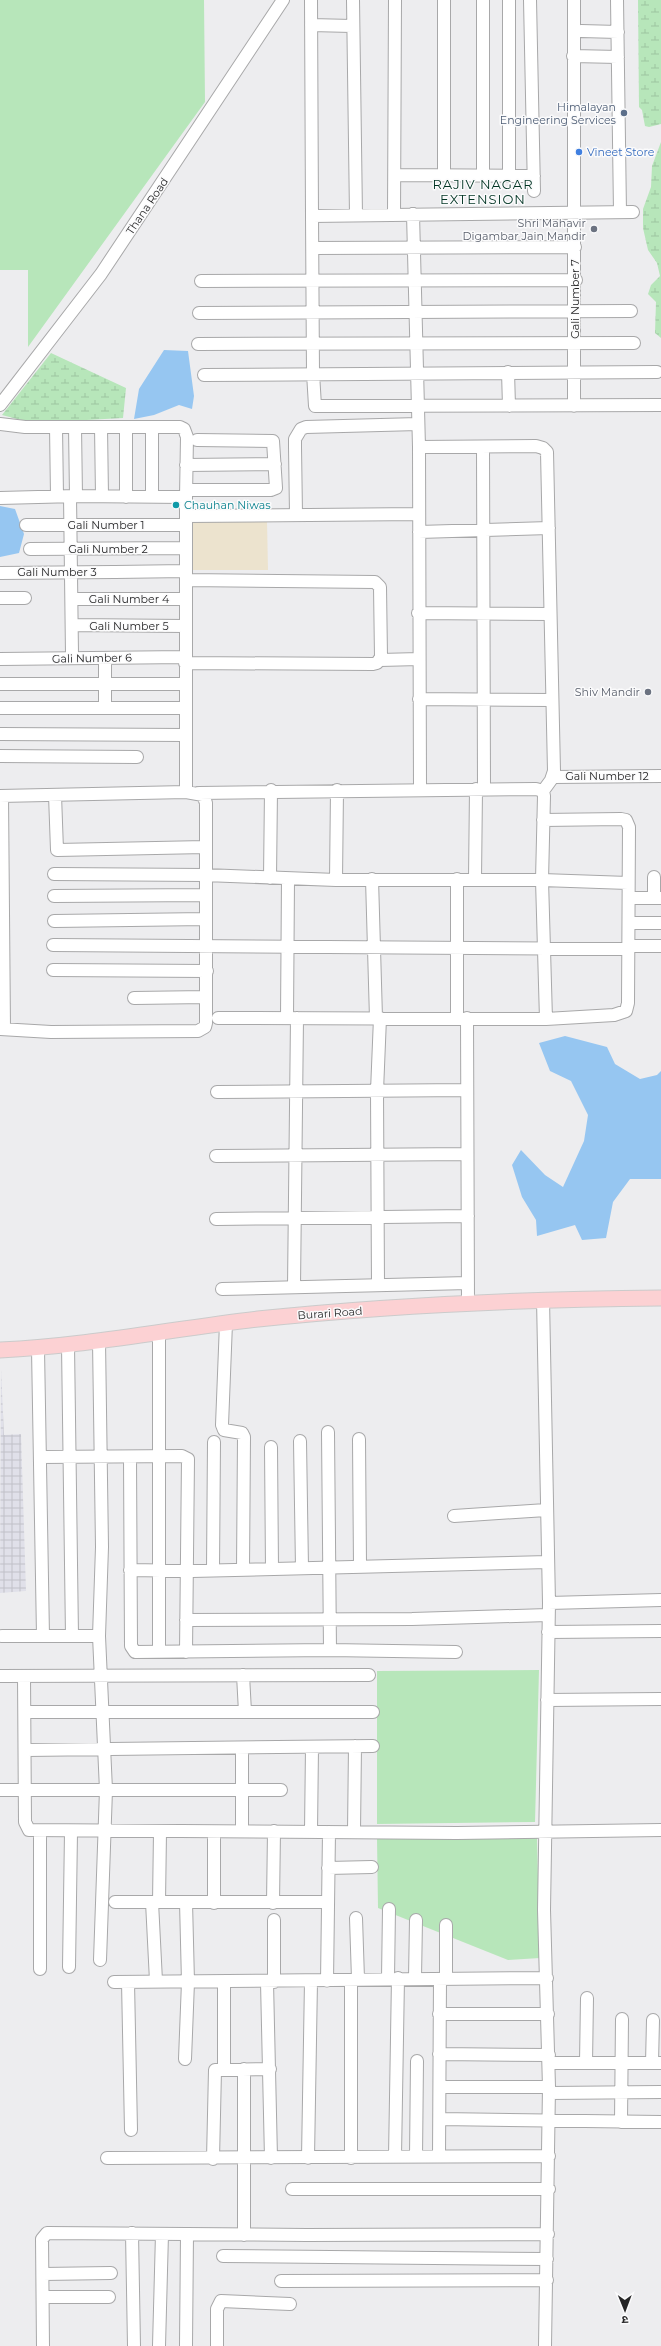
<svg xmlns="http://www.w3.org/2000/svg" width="661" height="2346" font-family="Montserrat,'Noto Sans Devanagari',sans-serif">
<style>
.industrial{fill:url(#industrial-grid)}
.education{fill:#ece3ce}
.green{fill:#b7e6ba}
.wetland{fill:url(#wetland-marsh)}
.water{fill:#96c6f1}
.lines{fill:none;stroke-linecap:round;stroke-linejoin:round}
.minor-casing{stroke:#a8a8a9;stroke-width:14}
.major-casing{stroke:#cbcbcb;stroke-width:17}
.minor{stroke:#fff;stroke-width:12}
.major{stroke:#fcd1d3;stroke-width:15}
.service-dot{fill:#5c6f8a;stroke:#fbfbfc;stroke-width:1.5}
.shop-dot{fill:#3f7fe0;stroke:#fbfbfc;stroke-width:1.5}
.worship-dot{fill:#6b7280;stroke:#fbfbfc;stroke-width:1.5}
.culture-dot{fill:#0f9aa8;stroke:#fbfbfc;stroke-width:1.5}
.labels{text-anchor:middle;stroke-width:3;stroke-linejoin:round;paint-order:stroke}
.service-label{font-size:11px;fill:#4e5e75;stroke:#fbfbfc;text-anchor:end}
.shop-label{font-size:11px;fill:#366cbe;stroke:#fbfbfc;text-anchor:start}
.street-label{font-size:11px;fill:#262627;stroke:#fbfbfc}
.worship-label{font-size:11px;fill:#5b616d;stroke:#fbfbfc;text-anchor:end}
.culture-label{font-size:11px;fill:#0d838f;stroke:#fbfbfc;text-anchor:start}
.quarter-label{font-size:13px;letter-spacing:1px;fill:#003423;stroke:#fbfbfc}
</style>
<defs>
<pattern id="industrial-grid" width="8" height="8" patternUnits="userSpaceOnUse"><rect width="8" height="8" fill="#e0e0e9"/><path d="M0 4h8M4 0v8" fill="none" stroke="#c0c0c8"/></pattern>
<pattern id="wetland-marsh" width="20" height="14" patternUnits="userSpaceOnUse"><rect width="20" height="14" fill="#b7e6ba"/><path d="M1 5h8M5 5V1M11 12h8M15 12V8" fill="none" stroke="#9dc5a0"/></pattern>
</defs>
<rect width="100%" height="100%" fill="#ededef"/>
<path class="industrial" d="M1,1369L4,1435L21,1434L26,1591L0,1593Z"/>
<path class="education" d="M190,521H267L268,570H190Z"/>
<path class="green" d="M0,0H204L205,102L28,347V270H0Z
M539,1670L535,1822L377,1824V1671Z
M377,1838H537L540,1958L508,1960L378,1908Z"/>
<path class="wetland" d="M638,0H661V124L649,127L645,126L642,110L639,107Z
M661,142V338L655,333L656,302L648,294L651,285L660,276L657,263L648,250L643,228V209L651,187L652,166Z
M51,353L126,388L123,418L32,423L2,415Z"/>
<path class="water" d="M164,350L188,351L194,396L192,409L179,405L154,415L134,419L139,389Z
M0,506L15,509L24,534L19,553L0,557Z
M565,1036L607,1047L615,1064L640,1079L657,1075L661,1071V1179H630L613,1202L606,1238L582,1240L575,1225L537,1236L536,1220L522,1197L512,1165L521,1150L545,1175L563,1187L584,1141L588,1115L571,1081L550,1071L539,1043Z"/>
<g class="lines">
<g class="minor-casing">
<path id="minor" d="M311,0L312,216L633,212
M353,0L356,215
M483,0V176
M530,0L534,191
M574,0V406
M617,0L620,212
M311,25L352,26
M581,31L618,32
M573,56L618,57
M395,175L534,176
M444,175V0
M509,176V0
M413,214L419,447L420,789
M394,215L395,0
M312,216L313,373L315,406L661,405
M313,248L575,247
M201,281L576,280
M199,313L631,311
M198,344L634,343
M508,372L509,406
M204,375L657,372
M0,405L101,274L283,0
M0,424L25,427H180L184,429L187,437L186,497
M56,427L57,496
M75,427L76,496
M101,427L102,496
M152,427V497
M419,447L536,446L543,448L547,452L554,771L551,780L543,791
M483,447L484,789
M186,465L275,464
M186,490H271L276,488L273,441L197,440
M70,496L72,654
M126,497V427
M0,498L76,496L186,497V792
M296,514L295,447V439L301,429L306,427L418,424
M186,516L419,514
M26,525H186
M419,532L549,528
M30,549L186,548
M115,572L186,571
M0,573L114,572
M0,598H25
M72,599H186
M418,613L550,614
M72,625L185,626
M0,659L185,657
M380,660L419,659
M185,663L373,664L377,663L381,657L380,587L375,582L186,580
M0,684H185
M419,699L552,700
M0,708H185
M105,708V658
M0,734L185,735
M0,756L137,757
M554,777L661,776
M199,793L536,789L543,791L544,796L542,880L546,1019L218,1018
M55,795L57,850L205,847
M0,796L186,792L203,795L206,803V1023L205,1027L198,1031L51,1032L0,1029
M2,796L4,1029
M543,820L621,819L626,820L629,827L628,1003L626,1011L614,1015L546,1019
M54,874L205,875L336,880H542L628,883
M654,877V898
M270,878L271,790
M372,879L376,1018
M457,879V1019
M475,879L476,789
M336,880L337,790
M54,896L205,895
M635,898H661
M54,921L206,919
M635,923H661
M53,945L628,949
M635,946H661
M53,970L207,971
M134,998L206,997
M287,1018L288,879
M467,1018L468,1303
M217,1092L467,1090
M216,1156L467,1154
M216,1219L468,1216
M378,1285L377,1091L380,1018
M294,1287L297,1018
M222,1289L468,1283
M543,1299L549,1603L544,1910L549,2087L545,2346
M226,1323L222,1425L224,1430L242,1433L244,1437L243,1570
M159,1332V1652
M99,1341L102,1547L99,1636L106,1790L100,1960
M68,1345L72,1636
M38,1349L43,1636
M328,1432L330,1650
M359,1439L360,1566
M300,1441L302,1568
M271,1447L272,1569
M40,1457L182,1456L188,1459L186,1652
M130,1457L131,1646L135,1652L330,1650L456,1652
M454,1516L546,1510
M130,1570L192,1571L548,1562
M213,1570L214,1442
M549,1603L661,1600
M186,1620L412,1619L548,1615
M548,1632L661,1631
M2,1636H99
M243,1675L245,1712
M0,1676L369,1675
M24,1676L25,1822L29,1830L457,1833L661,1830
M547,1700L661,1699
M25,1712H373
M26,1750L373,1746
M0,1790H281
M242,1831V1748
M311,1832L312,1747
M354,1832L355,1746
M328,1868L372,1867
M115,1902H328
M152,1902L156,1981
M159,1902L160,1832
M214,1903V1832
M273,1903L274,1831
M356,1918L358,1979
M69,1967L71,1832
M40,1969V1832
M388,1978L389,1909
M415,1978L416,1920
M446,1979V1925
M327,1981L329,1832
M114,1982L547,1978
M128,1982L131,2130
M224,1982V2069
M267,1982L271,2158
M274,1982V1920
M439,2014H548
M439,2054L549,2055
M185,2059L188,1982L186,1902
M549,2063H661
M586,2063L587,1998
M652,2063L653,2020
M440,2087H549
M549,2093L661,2092
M440,2119L661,2122
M621,2122L622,2019
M395,2157L398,1978
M416,2157L417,2061
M439,2157L440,1979
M107,2158L549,2156
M308,2158L311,1981
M351,2158V1980
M213,2159L215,2070L270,2069
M292,2189H549
M132,2233L134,2346
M244,2235V2069
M223,2256L547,2259
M43,2274L111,2273
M281,2281L547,2280
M43,2297H109
M43,2346L42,2239L47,2233L307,2235L548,2234
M159,2346L162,2234
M186,2346L187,2234
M217,2346V2309L221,2301L290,2304"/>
</g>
<g class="major-casing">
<path id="major" d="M0,1350C87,1346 172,1329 258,1319C392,1305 527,1299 661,1298"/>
</g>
<use href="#minor" class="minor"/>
<use href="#major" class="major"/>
</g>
<circle class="service-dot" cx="624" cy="113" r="4"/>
<circle class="shop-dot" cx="579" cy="152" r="4"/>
<g class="worship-dot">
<circle cx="594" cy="229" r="4"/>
<circle cx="648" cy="692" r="4"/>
</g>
<circle class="culture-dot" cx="176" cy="505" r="4"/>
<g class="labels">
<g class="service-label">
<text x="616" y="111">Himalayan<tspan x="616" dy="13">Engineering Services</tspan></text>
</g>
<g class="shop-label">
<text x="587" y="156">Vineet Store</text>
</g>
<g class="street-label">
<text transform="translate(147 206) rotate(-56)" y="4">Thana Road</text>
<text transform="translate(575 299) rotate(-90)" y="4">Gali Number 7</text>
<text x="106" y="529">Gali Number 1</text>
<text x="108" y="553">Gali Number 2</text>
<text x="57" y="576">Gali Number 3</text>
<text x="129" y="603">Gali Number 4</text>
<text x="129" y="630">Gali Number 5</text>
<text transform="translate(92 658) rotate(-1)" y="4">Gali Number 6</text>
<text x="607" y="780">Gali Number 12</text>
<text transform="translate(330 1313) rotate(-4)" y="4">Burari Road</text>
</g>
<g class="worship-label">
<text x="586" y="227">Shri Mahavir<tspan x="586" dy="13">Digambar Jain Mandir</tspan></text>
<text x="640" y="696">Shiv Mandir</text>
</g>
<g class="culture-label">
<text x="184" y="509">Chauhan Niwas</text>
</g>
<g class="quarter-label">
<text x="483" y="189">RAJIV NAGAR<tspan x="483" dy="15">EXTENSION</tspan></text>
</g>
</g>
<g transform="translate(625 2310) rotate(179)" stroke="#fbfbfc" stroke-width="3" paint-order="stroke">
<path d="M0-3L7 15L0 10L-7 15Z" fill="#262627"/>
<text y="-6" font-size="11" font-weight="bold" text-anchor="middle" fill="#262627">उ</text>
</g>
</svg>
